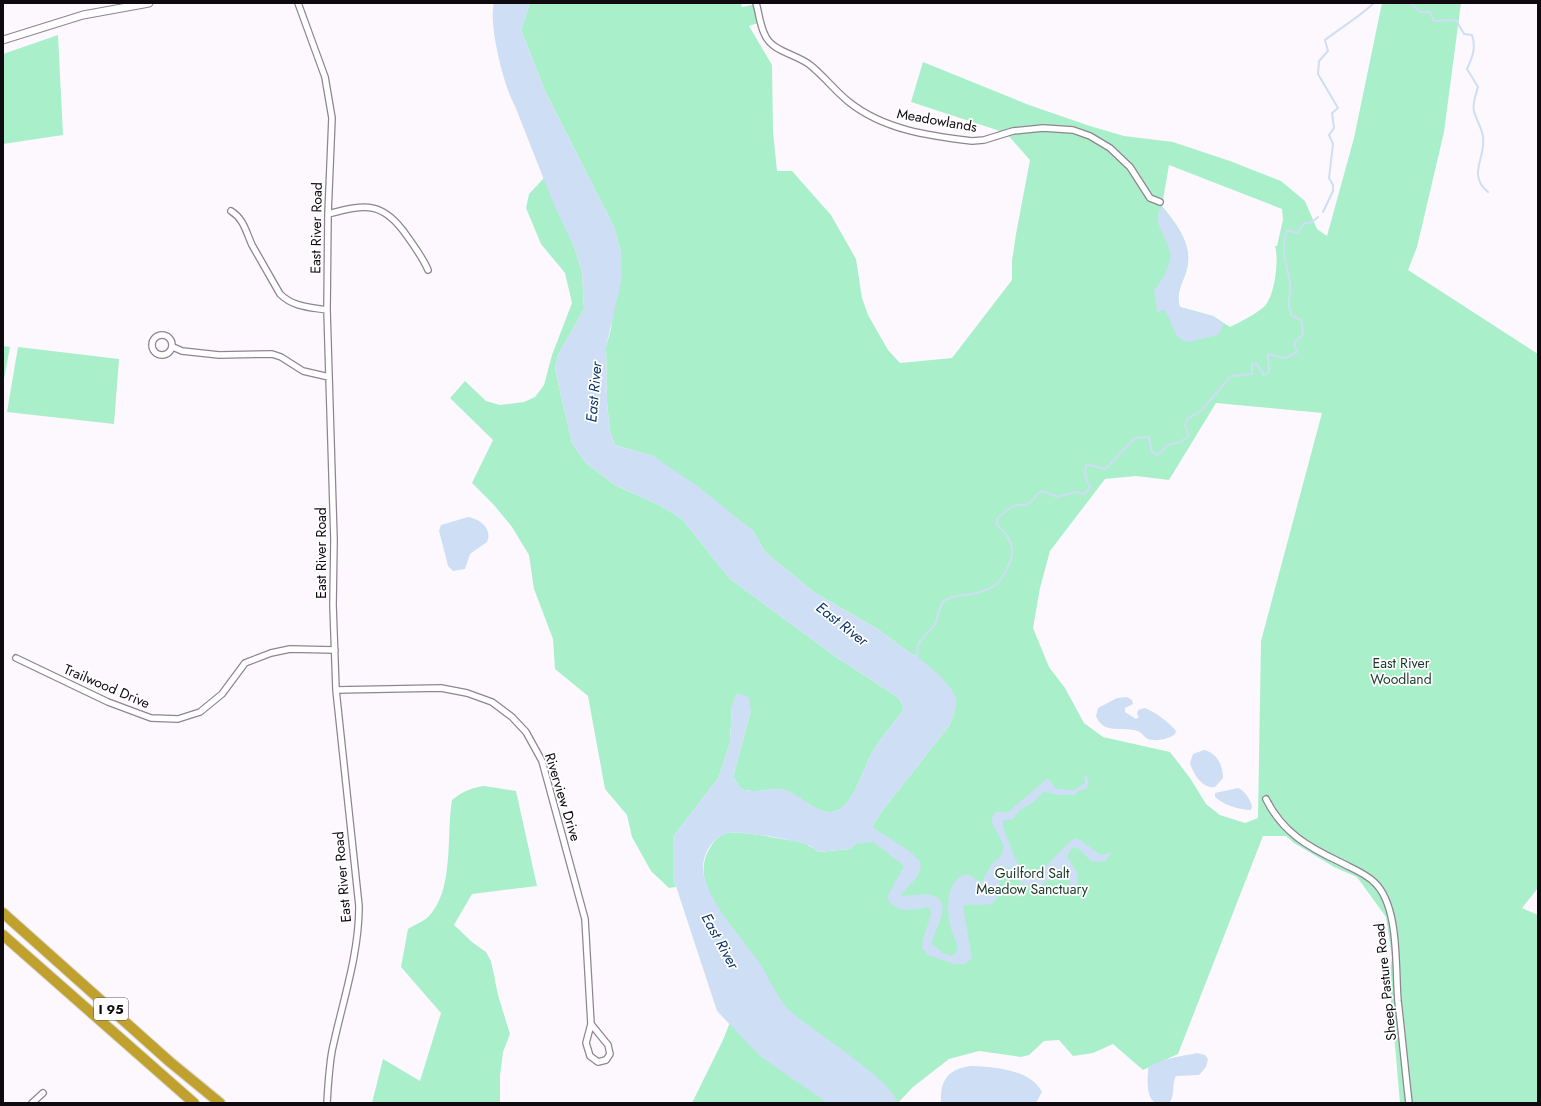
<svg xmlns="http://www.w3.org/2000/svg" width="1541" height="1106" font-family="Jost,sans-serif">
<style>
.green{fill:#a9efca;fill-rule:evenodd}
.water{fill:#cddef5}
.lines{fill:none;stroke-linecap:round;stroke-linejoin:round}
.stream{stroke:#cddef5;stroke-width:2}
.minor-casing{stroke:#8f8492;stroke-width:8}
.tertiary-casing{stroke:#8f8492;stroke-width:9}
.motorway-casing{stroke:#d8d8d9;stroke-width:12}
.minor{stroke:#fff;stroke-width:5.5}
.tertiary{stroke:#fff;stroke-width:7}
.motorway{stroke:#c1a12d;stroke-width:10}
.labels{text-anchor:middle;stroke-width:3.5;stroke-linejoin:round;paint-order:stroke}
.shield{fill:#fff;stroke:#565457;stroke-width:1}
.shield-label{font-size:13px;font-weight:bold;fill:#0e0a0f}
.street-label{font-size:14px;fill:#0e0a0f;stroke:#fff}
.park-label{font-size:14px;fill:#173828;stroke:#fff}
.water-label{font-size:15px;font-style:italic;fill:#0e3567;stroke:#fff}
</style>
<rect width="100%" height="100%" fill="#fdf8fe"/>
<path class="green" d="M530,3H741L742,7L756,4L761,22L749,26L772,65L773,132L777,171H792L831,215L856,259L862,298L868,315L888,350L900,363L952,358L1012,280V261L1016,234L1030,160L1006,133L911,102L923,62L1029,105L1090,126L1124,136L1173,142L1230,161L1281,181L1305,201L1317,229L1327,236L1354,138L1382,3H1461L1444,132L1417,247L1408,270L1538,354V888L1522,908L1538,915V1103H1400L1389,977L1392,957L1386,917L1357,877L1334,867L1294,843L1286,836H1263L1178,1054L1143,1070L1113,1044L1093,1053L1073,1056L1059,1040L1044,1041L1029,1055L1021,1057L979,1051L949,1059L913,1087L898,1103H692L723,1040L732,1017L747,947C736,932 722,916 713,900C702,879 699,863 713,843C716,839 722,834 727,833C740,832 757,834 770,837C786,840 806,840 818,852L850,849L872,827L882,811L949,726L955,711L917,656L913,655L876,628L815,593L765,552L753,531L653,456L615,445L610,431L607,403L606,347L611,329L621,253L614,227L545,91L521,30ZM1169,165L1282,209L1283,220L1277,246H1275C1279,260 1275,291 1267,303C1261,312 1240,322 1230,327L1213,316L1180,307C1174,290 1187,279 1188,262C1190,241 1175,222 1162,206ZM1216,403L1322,413L1261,641L1258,818L1245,823L1220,815L1206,804L1190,778L1170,752L1103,737L1084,723L1065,688L1049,667L1033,628L1040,588L1050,551L1105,479L1136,476L1169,480Z
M58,35L63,135L3,144V54Z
M544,178L575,249L582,272L584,309L558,355L555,369L572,443L586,463L615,485L661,506L682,519L730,579L836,657L899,698L904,709C894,723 882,736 873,751C863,767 854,809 832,812C815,814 794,790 780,789C764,788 760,794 741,789L733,777L751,710L732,705L730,742L719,777L673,837V877L676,887L669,888L651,871L632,837L627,815L605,789L588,696L555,669L553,639L534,589L529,555L512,527L494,505L472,483L493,440L450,398L465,381L486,401L500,405L524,402L535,397L544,385L552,355L572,303L565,273L541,244L526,208L529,194Z
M3,346L10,347L3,384Z
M18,347L119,359L114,424L7,412Z
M484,786L516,791L537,886L472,894L454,925L472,942L486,952L491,961L498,995L510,1034L503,1052L500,1076V1103H372L383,1059L420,1081L441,1013L401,967L408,929C414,925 422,922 427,918C455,892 446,834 452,800C463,791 471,788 484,786Z"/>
<path class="water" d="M494,3H530L521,30L545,91L614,227L621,253L622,279L606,347L607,403L610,431L615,445L653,456L699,487L753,531L765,552L815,593L876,628L913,655L917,656C928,666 953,684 956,699C958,708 952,718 949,726L882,811L872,827L908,850L920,861C924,878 907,884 901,896C921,894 952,888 940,921C937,929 933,935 932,944L943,953L951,956L958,951C957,943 954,937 951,929C946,912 945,878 968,874L981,883L992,864L1000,857L1004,846L991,821L995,812H1008L1048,778L1056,789L1074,790L1085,783L1084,775L1087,776L1089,784L1086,789L1079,791L1075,795H1060L1043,792L1034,802L1020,810L1013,819L1003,821V827L1017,863L1035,878L1069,842L1077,838L1101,855L1112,852L1104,862L1091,861L1079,849L1073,847L1067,856L1077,873L1078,891L1070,885V875L1062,869L1037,888C1024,886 1014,880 1010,867L1004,868L998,878L1000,880C999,916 984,900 963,906L972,958L965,964H954L928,955L922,948C922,935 930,924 931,911L927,907C913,911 894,914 887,897L904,866L873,842L855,844L850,849L818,852C815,850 812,846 808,845C795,840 736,829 725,834C709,840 700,860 704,876C714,911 741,936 761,965C769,978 779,1001 790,1011C813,1031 890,1078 898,1103H827L760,1056L717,1011L673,877V837L719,777L730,742L732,705L737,693L749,697L751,710L733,777L741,789C759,794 764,788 780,789C794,789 815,814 832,812C854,809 863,767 873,751C882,736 894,723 904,709L899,698L836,657L730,579L682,519L661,506L615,485L586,463L572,443L555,369L558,355L584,309L582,272L575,249L554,205L515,106C504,87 488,24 494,3Z
M1162,207C1175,222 1190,241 1188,262C1187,278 1174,291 1180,307L1213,316L1224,324L1218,335L1188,342C1172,339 1173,321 1164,310H1162L1159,313L1157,312L1154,291C1161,281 1171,267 1170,254C1169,239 1149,221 1162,207Z
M468,517C480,519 493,529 487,542L470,554L465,569L453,571L448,566L442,542L439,531L441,525Z
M1127,697L1132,700L1133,704L1125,708V712L1136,719L1139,717L1137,714L1138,710L1145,708C1156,713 1168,721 1176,731L1175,734C1170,739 1154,742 1148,739C1144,737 1142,733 1138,731C1123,726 1103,735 1096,716L1098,708L1117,698Z
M1204,750C1217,753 1223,765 1223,778L1215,787C1202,789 1193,773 1190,763L1193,754Z
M1238,788C1245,791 1250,799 1252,806L1251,810C1239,810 1224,805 1215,797V793Z
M1197,1053L1205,1055L1208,1059L1206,1067L1199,1075L1176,1076C1171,1085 1176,1095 1169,1103C1166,1103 1160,1104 1156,1103C1145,1098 1148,1078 1148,1069C1155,1059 1185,1056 1197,1053Z
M971,1066C994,1067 1030,1069 1042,1092L1036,1103H941C940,1080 948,1069 971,1066Z"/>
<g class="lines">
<path class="stream" d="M1411,3L1420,12H1430L1434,21L1456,20L1464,34L1472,35C1476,48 1473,56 1467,69L1478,87C1476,94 1472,104 1474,111C1476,120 1482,128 1483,137C1486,158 1467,175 1488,192
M1323,212L1333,191V185L1329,178L1333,144L1329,135L1334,128L1332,113L1338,108L1318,74L1319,61L1328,51L1325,40C1342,27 1359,17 1374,3
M917,657C918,653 917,649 918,645C921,638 929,632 934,626C939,619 937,608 944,601C950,596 957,596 964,595C991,592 1002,585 1011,559C1015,545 1008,534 997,525V519C1002,514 1010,507 1016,505C1019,504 1023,506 1026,505C1034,502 1035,493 1043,491L1058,497L1074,492L1085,494L1090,488L1085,476L1086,464L1105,469L1135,438L1149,437L1152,452L1158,455L1168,445L1180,442L1189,436L1185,425L1187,419L1201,411L1231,376L1252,374V364L1256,363L1264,375L1269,372L1268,354L1286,358L1297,352L1294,344L1303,334L1301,320L1291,315C1286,302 1291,297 1290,285C1288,263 1279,253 1287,230L1298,233L1304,223H1311L1318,217"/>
<g class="minor-casing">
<path id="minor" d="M298,3L325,77L332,118L328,214L327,310L334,540L333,605L336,690L359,906C359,956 342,1003 332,1051C329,1068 328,1086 327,1103
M756,3C759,13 760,26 765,35C772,52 797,54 810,65C824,76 835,91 849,102C884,130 930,136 972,141L984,140L1013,131L1043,128L1073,130L1090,136L1110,148L1130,167L1150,198L1160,202
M231,211C244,219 246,232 252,245C261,261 271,278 280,294C293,307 309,307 327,310
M328,214C366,204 383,201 407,236C415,247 423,258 428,270
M152 345a10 10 0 1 1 20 0a10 10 0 1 1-20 0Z
M173,347L182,351L219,355L272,354L281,357L303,371L329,377
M16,658L108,702L151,718L178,719L200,712L222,694L245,663L271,653L290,649L335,650
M336,690L441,688L467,693L492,702L512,717L526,732L542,761L585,919L591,1024L586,1043L590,1056L598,1062L606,1060L610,1054L608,1045L591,1024
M1266,799C1282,832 1308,847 1340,862C1351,868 1365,873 1374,882C1400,906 1395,968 1398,1001C1402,1035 1405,1069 1409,1103
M32,1103L43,1093"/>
</g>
<g class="tertiary-casing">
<path id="tertiary" d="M3,40L83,15L149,3"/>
</g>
<g class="motorway-casing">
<path id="motorway" d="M3,913L170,1062L220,1103
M3,935L194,1103"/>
</g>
<use href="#minor" class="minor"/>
<use href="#tertiary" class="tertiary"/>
<use href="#motorway" class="motorway"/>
</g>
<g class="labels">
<rect class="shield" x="94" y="998" width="34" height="22" rx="3"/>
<g class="shield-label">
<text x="111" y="1014">I 95</text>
</g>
<g class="street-label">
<text transform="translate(937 120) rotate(10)" y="5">Meadowlands</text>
<text transform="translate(316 228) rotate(-89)" y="5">East River Road</text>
<text transform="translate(321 553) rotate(-90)" y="5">East River Road</text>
<text transform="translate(107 686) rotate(23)" y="5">Trailwood Drive</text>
<text transform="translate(563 797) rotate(73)" y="5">Riverview Drive</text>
<text transform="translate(342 877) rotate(-95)" y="5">East River Road</text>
<text transform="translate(1385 982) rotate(-96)" y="5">Sheep Pasture Road</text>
</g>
<g class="park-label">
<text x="1401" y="668">East River<tspan x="1401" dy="16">Woodland</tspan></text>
<text x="1032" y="878">Guilford Salt<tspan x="1032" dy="16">Meadow Sanctuary</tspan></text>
</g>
<g class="water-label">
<text transform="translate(594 392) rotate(-85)" y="5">East River</text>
<text transform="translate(842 624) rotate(38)" y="5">East River</text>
<text transform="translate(720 941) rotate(61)" y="5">East River</text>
</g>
</g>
<rect width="1541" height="1106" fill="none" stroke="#0e0a0f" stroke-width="8"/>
</svg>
